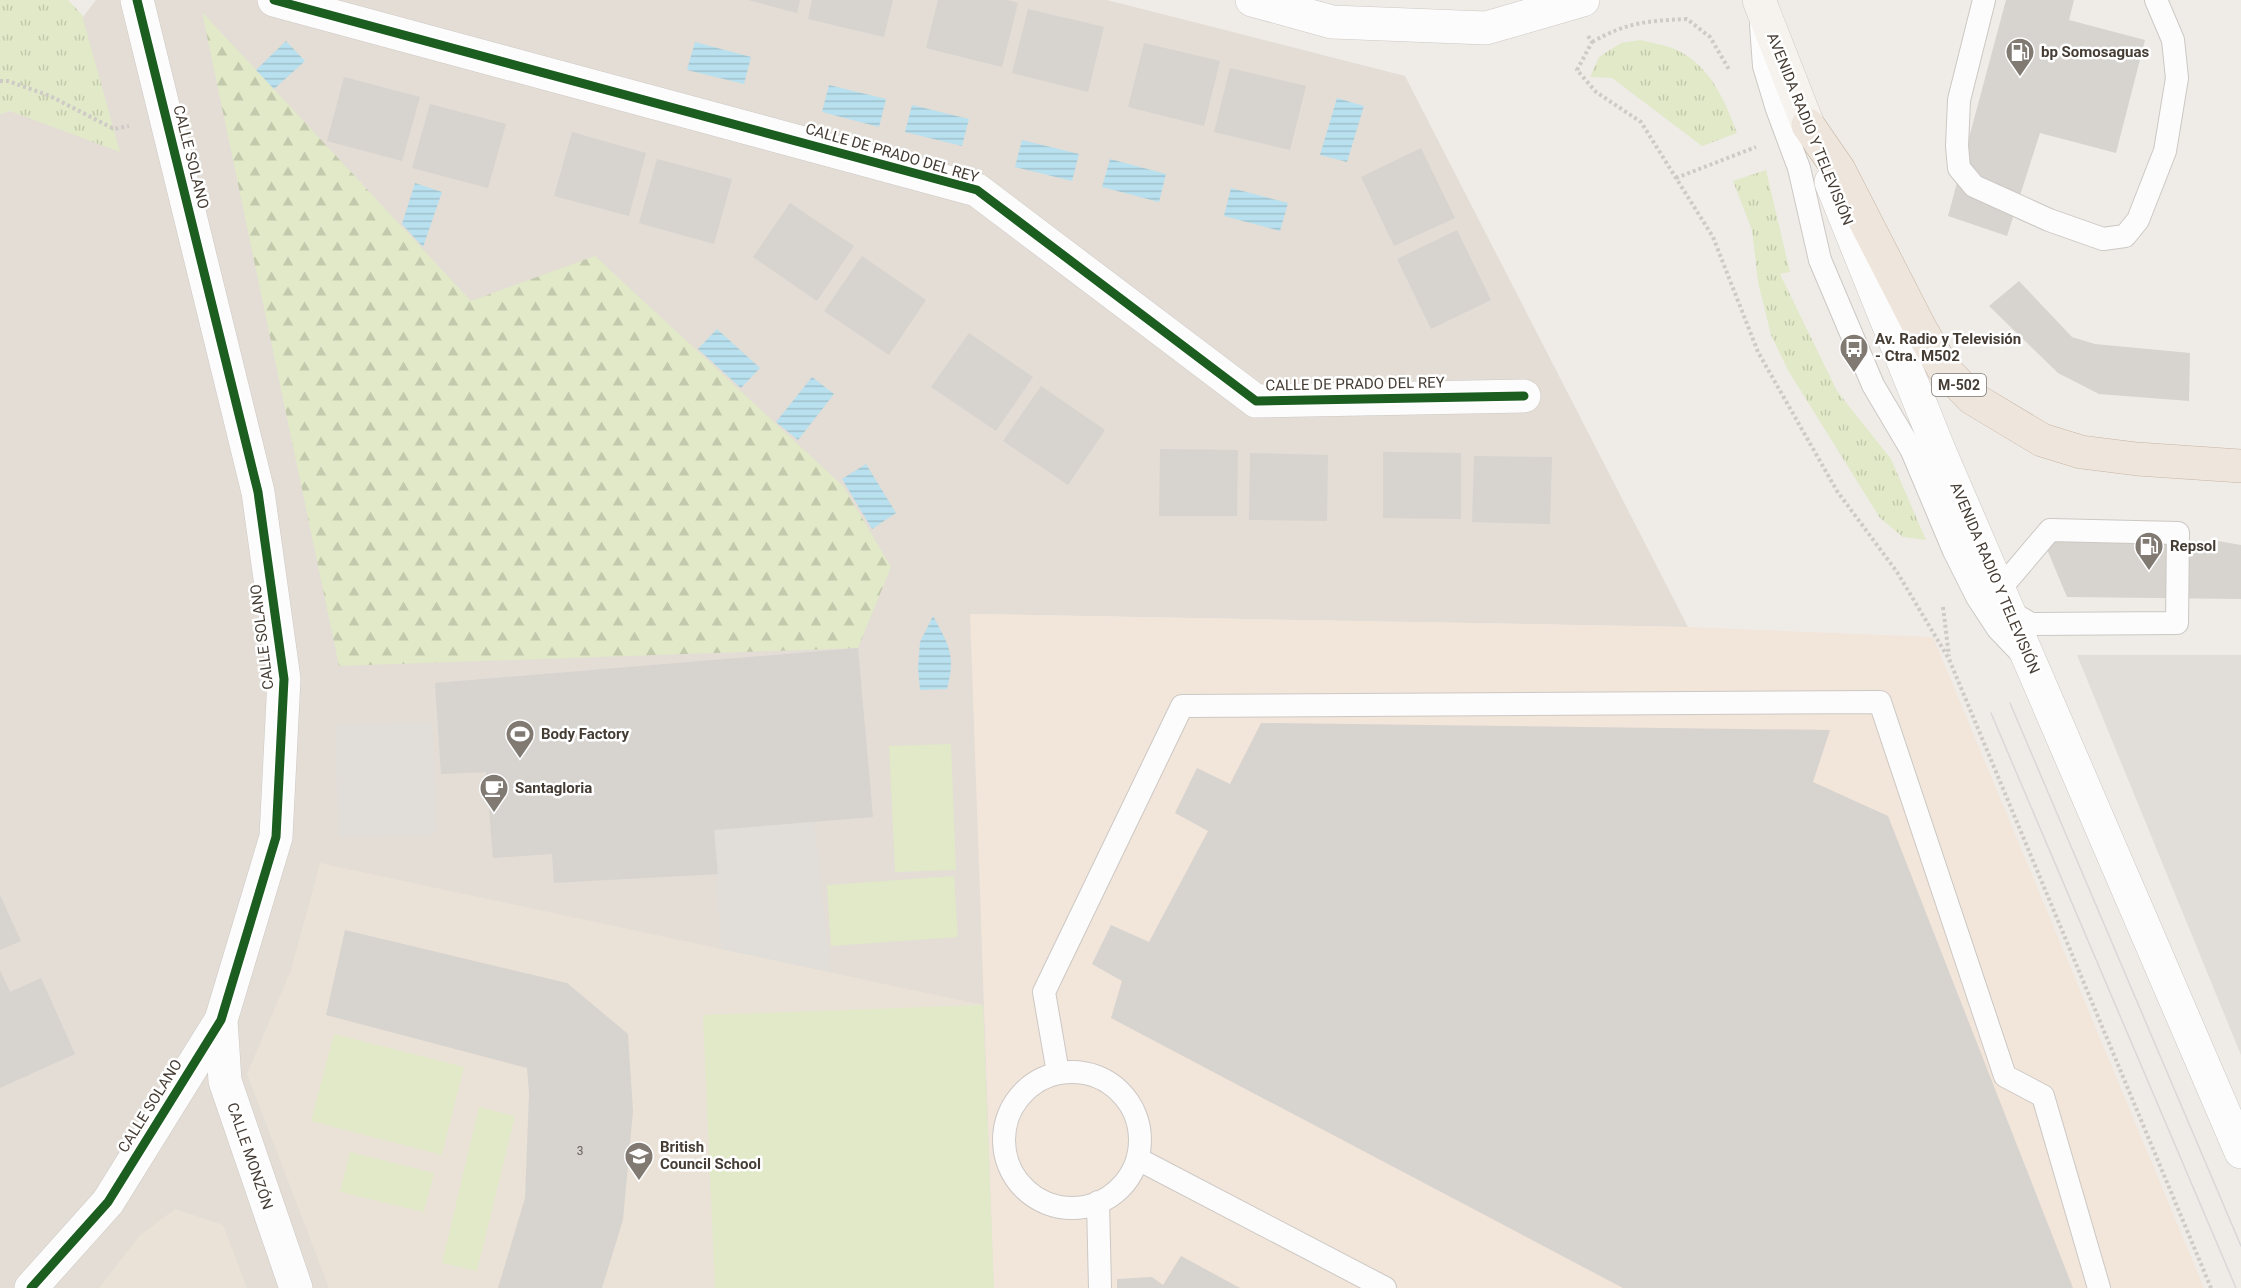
<svg xmlns="http://www.w3.org/2000/svg" width="2241" height="1288" font-family="Roboto,sans-serif">
<style>
.residential{fill:#e3ddd5}
.commercial{fill:#f2e5da}
.education{fill:#eae2d7}
.grass{fill:url(#grass-tufts)}
.forest{fill:url(#forest-firs)}
.pitch{fill:#e1e9c8}
.parking{fill:#e1ddd9}
.water{fill:url(#water-rules)}
.building{fill:#d7d3cf}
.lines{fill:none;stroke-linecap:round;stroke-linejoin:round}
.service-casing{stroke:#ccc8c4;stroke-width:24}
.minor-casing{stroke:#ccc8c4;stroke-width:34}
.secondary-casing{stroke:#d0c9c0;stroke-width:34}
.trunk-casing{stroke:#c7b5a3;stroke-width:34}
.path{stroke:#cecac6;stroke-width:4;stroke-dasharray:3 3;stroke-linecap:butt}
.service{stroke:#fdfcfc;stroke-width:22}
.minor{stroke:#fdfcfc;stroke-width:33}
.secondary{stroke:#f6f3ee;stroke-width:33}
.trunk{stroke:#eee6dd;stroke-width:33}
.tram{stroke:#d9d8d8;stroke-width:1.5}
.cycleway-casing{stroke:#fff;stroke-width:13}
.cycleway{stroke:#1b5e20;stroke-width:9}
.labels{text-anchor:middle;stroke-width:5;stroke-linejoin:round;paint-order:stroke}
.number-label{font-size:12px;fill:#6b635c}
.shield{fill:#fff;stroke:#7d7671;stroke-width:1.5}
.shield-label{font-size:14px;font-weight:bold;fill:#453c34}
.poi-label{font-size:15px;font-weight:bold;fill:#453c34;stroke:#fff;text-anchor:start}
.street-label{font-size:15px;fill:#453c34;stroke:#fff}
</style>
<defs>
<pattern id="grass-tufts" width="24" height="20" patternUnits="userSpaceOnUse" patternTransform="scale(1.5)"><rect width="24" height="20" fill="#e1e9c8"/><path d="M3 7l-1-3M5 7V3M7 7l1-3M15 17l-1-3M17 17v-4M19 17l1-3" fill="none" stroke="#c2c9ac"/></pattern>
<pattern id="forest-firs" width="22" height="20" patternUnits="userSpaceOnUse" patternTransform="scale(1.5)"><rect width="22" height="20" fill="#e1e9c8"/><path d="M5 1l3.5 6h-7zM16 11l3.5 6h-7z" fill="#c2c9ac"/></pattern>
<pattern id="water-rules" width="6" height="5" patternUnits="userSpaceOnUse" patternTransform="scale(1.5)"><rect width="6" height="5" fill="#b8e0ee"/><path d="M0 2.5h6" fill="none" stroke="#a0c1cd"/></pattern>
</defs>
<rect width="100%" height="100%" fill="#efece8"/>
<path class="residential" d="M96,0H1107L1405,76L1688,627L971,614L994,1288H0V114L10,111Z"/>
<path class="commercial" d="M970,614L1688,627L1933,637L2204,1288H994Z"/>
<path class="education" d="M320,863L983,1005L994,1288H329L247,1074L291,970Z
M175,1209L223,1225L247,1288H99L140,1235Z"/>
<path class="grass" d="M0,0H68L82,15L120,152L10,111L0,114Z
M1640,40C1652,43 1666,45 1677,50C1710,66 1725,100 1737,133L1702,146L1612,78L1590,77L1599,57L1621,43Z
M1766,170L1790,272L1780,274L1837,391L1891,459L1926,540L1903,537L1880,518L1789,372L1771,335L1758,282L1752,230L1733,181Z"/>
<path class="forest" d="M202,12L471,301L595,256L843,486L891,567L858,648L339,666Z"/>
<path class="pitch" d="M951,744L956,870L895,872L889,746Z
M954,876L958,937L831,946L827,885Z
M983,1005L994,1288H715L703,1015Z
M334,1034L464,1067L442,1155L311,1121Z
M479,1107L515,1116L477,1271L442,1263Z
M350,1152L434,1173L424,1212L340,1192Z"/>
<path class="parking" d="M2077,655H2241V1055Z
M432,722L436,834L339,837L335,725Z
M814,822L831,972L721,949L714,830Z"/>
<path class="water" d="M286,41L305,61L274,89L256,70Z
M695,42L751,57L744,84L687,70Z
M829,85L886,99L879,127L822,112Z
M1337,98L1364,106L1347,162L1320,155Z
M912,105L969,119L962,146L905,132Z
M1022,140L1079,154L1072,181L1015,167Z
M1110,159L1166,174L1159,202L1102,187Z
M415,183L442,192L423,247L402,224Z
M1231,188L1288,203L1280,231L1224,216Z
M717,329L760,368L741,388L698,349Z
M812,377L834,394L798,440L776,422Z
M866,464L896,513L872,529L842,479Z
M933,616C949,645 956,655 947,689L920,690L918,668L920,642Z"/>
<path class="building" d="M748,0H800L797,13Z
M812,0H893L884,37L808,19Z
M938,0H1007L1018,3L1002,67L926,48Z
M2006,0H2074L2069,20L2145,40L2116,153L2040,133L2007,236L1948,216Z
M1028,9L1104,27L1088,92L1012,73Z
M1144,43L1220,61L1204,126L1128,107Z
M1230,68L1306,86L1290,150L1214,132Z
M344,77L420,97L402,161L327,141Z
M430,104L506,124L488,188L412,168Z
M572,132L646,153L629,216L554,196Z
M1421,148L1455,218L1394,246L1361,177Z
M657,159L732,179L714,244L639,223Z
M790,203L854,246L817,301L753,257Z
M1457,230L1491,300L1431,329L1397,259Z
M862,256L926,300L889,355L824,311Z
M2019,281L2072,337L2095,344L2190,353L2189,401L2099,394L2058,373L1989,306Z
M969,333L1033,377L996,431L931,387Z
M1041,386L1105,430L1068,485L1003,441Z
M1160,449L1238,450L1237,516H1159Z
M1383,452L1461,453V519L1383,518Z
M1250,453L1328,455L1327,521L1249,520Z
M1474,456L1552,457L1550,524L1472,522Z
M2043,540L2218,541L2241,545V599L2067,597Z
M858,648L873,817L714,830L718,874L554,883L552,854L493,858L486,772L441,774L435,683Z
M1261,723L1830,730L1813,782L1888,816L2073,1288H1623L1111,1018L1122,981L1092,964L1111,925L1149,942L1208,831L1175,813L1197,768L1230,784Z
M0,895L21,941L0,950Z
M345,930L567,983L628,1034L633,1111L623,1220L602,1288H498L525,1198L529,1093L527,1068L326,1015Z
M0,970L10,992L41,978L75,1054L0,1088Z
M1181,1256L1240,1288H1117V1279L1152,1277L1163,1285Z"/>
<g class="lines">
<g class="service-casing">
<path id="service" d="M1984,0L1959,100L1957,146L1959,168L1974,186L2049,220L2103,239L2125,236L2138,220L2165,151L2177,78L2173,40L2156,0
M1761,25L1764,66L1777,109L1799,168L1820,260L1873,385L1912,451L1954,551L1977,597L1998,629L2019,651
M2000,589L2050,530L2178,533L2177,623L2031,624L2009,611
M1004 1140a68 68 0 1 1 136 0a68 68 0 1 1-136 0Z
M1058,1073L1044,992L1182,706L1880,702L2005,1076L2043,1096L2099,1288
M1138,1159L1385,1288
M1098,1202L1100,1288"/>
</g>
<g class="minor-casing">
<path id="minor" d="M274,0L977,190L1256,401L1524,396
M1252,0L1332,22L1486,28L1583,0
M1831,182L1939,450L2241,1152
M221,1020L225,1081L296,1288
M31,1288L108,1202L221,1020L276,837L284,679L258,492L137,0"/>
</g>
<g class="secondary-casing">
<path id="secondary" d="M1759,0L1808,125"/>
</g>
<g class="trunk-casing">
<path id="trunk" d="M1808,125L1839,170L1920,328L1943,368L1972,398L2042,440L2081,452L2137,459L2241,466"/>
</g>
<path class="path" d="M1588,36L1592,42L1577,70L1596,92L1641,122L1676,178L1713,237L1758,352L1837,491L1897,572L1949,659L2211,1288
M1592,42C1628,22 1646,21 1687,19L1710,37L1730,71
M0,81H8L50,96L114,129L129,126
M1676,178L1756,147
M1943,607L1949,656"/>
<use href="#service" class="service"/>
<use href="#minor" class="minor"/>
<use href="#secondary" class="secondary"/>
<use href="#trunk" class="trunk"/>
<path class="tram" d="M2010,703L2241,1246
M1991,713L2236,1288"/>
<g class="cycleway-casing">
<path id="cycleway" d="M274,0L977,190L1256,401L1524,396
M31,1288L108,1202L221,1020L276,837L284,679L258,492L137,0"/>
</g>
<use href="#cycleway" class="cycleway"/>
</g>
<defs>
<g id="fuel-pin" transform="scale(1.5)"><path d="M0 17L-7.5 6A9.5 9.5 0 1 1 7.5 6Z" fill="#807a73" stroke="#fff"/><path d="M-5.5-6h7V0h2V4h1.3V-2.5L3-4.5l.8-.8L6-3V5H2.5V1h-1V6h-7ZM-4.2-4.7v3.2H.2V-4.7Z" fill="#fff"/></g>
<g id="bus-pin" transform="scale(1.5)"><path d="M0 17L-7.5 6A9.5 9.5 0 1 1 7.5 6Z" fill="#807a73" stroke="#fff"/><path d="M-5-6H5V4H4V6H2V4H-2V6H-4V4H-5ZM-3.5-4V0h7V-4ZM-3.5 1.2v1.5H-2V1.2ZM2 1.2v1.5H3.5V1.2Z" fill="#fff"/></g>
<g id="stadium-pin" transform="scale(1.5)"><path d="M0 17L-7.5 6A9.5 9.5 0 1 1 7.5 6Z" fill="#807a73" stroke="#fff"/><path d="M0-5a6.5 5 0 1 0 0 10a6.5 5 0 1 0 0-10ZM-3.5-1.8h7v3.6h-7Z" fill="#fff"/></g>
<g id="cafe-pin" transform="scale(1.5)"><path d="M0 17L-7.5 6A9.5 9.5 0 1 1 7.5 6Z" fill="#807a73" stroke="#fff"/><path d="M-5.5-4.5H6V0H3Q3 3.5 0 3.5H-2.5Q-5.5 3.5-5.5 0ZM3-3.2v2h1.7v-2ZM-6 4.5H4V6H-6Z" fill="#fff"/></g>
<g id="school-pin" transform="scale(1.5)"><path d="M0 17L-7.5 6A9.5 9.5 0 1 1 7.5 6Z" fill="#807a73" stroke="#fff"/><path d="M0-5L7-2L0 1L-7-2ZM-4 1L0 2.5L4 1V4Q0 6-4 4Z" fill="#fff"/></g>
</defs>
<g fill-rule="evenodd">
<use href="#fuel-pin" x="2020" y="52"/>
<use href="#bus-pin" x="1854" y="348"/>
<use href="#fuel-pin" x="2149" y="546"/>
<use href="#stadium-pin" x="520" y="734"/>
<use href="#cafe-pin" x="494" y="788"/>
<use href="#school-pin" x="639" y="1156"/>
</g>
<g class="labels">
<g class="number-label">
<text x="580" y="1155">3</text>
</g>
<rect class="shield" x="1932" y="374" width="54" height="22" rx="4.5"/>
<g class="shield-label">
<text x="1959" y="390">M-502</text>
</g>
<g class="poi-label">
<text x="2041" y="57">bp Somosaguas</text>
<text x="1875" y="344">Av. Radio y Televisión<tspan x="1875" dy="17">- Ctra. M502</tspan></text>
<text x="2170" y="551">Repsol</text>
<text x="541" y="739">Body Factory</text>
<text x="515" y="793">Santagloria</text>
<text x="660" y="1152">British<tspan x="660" dy="17">Council School</tspan></text>
</g>
<g class="street-label">
<text transform="translate(1810 129) rotate(68)" y="5">AVENIDA RADIO Y TELEVISIÓN</text>
<text transform="translate(892 153) rotate(16)" y="5">CALLE DE PRADO DEL REY</text>
<text transform="translate(191 157) rotate(76)" y="5">CALLE SOLANO</text>
<text transform="translate(1355 384) rotate(-1)" y="5">CALLE DE PRADO DEL REY</text>
<text transform="translate(1995 578) rotate(67)" y="5">AVENIDA RADIO Y TELEVISIÓN</text>
<text transform="translate(262 637) rotate(-97)" y="5">CALLE SOLANO</text>
<text transform="translate(150 1106) rotate(-58)" y="5">CALLE SOLANO</text>
<text transform="translate(250 1156) rotate(71)" y="5">CALLE MONZÓN</text>
</g>
</g>
</svg>
